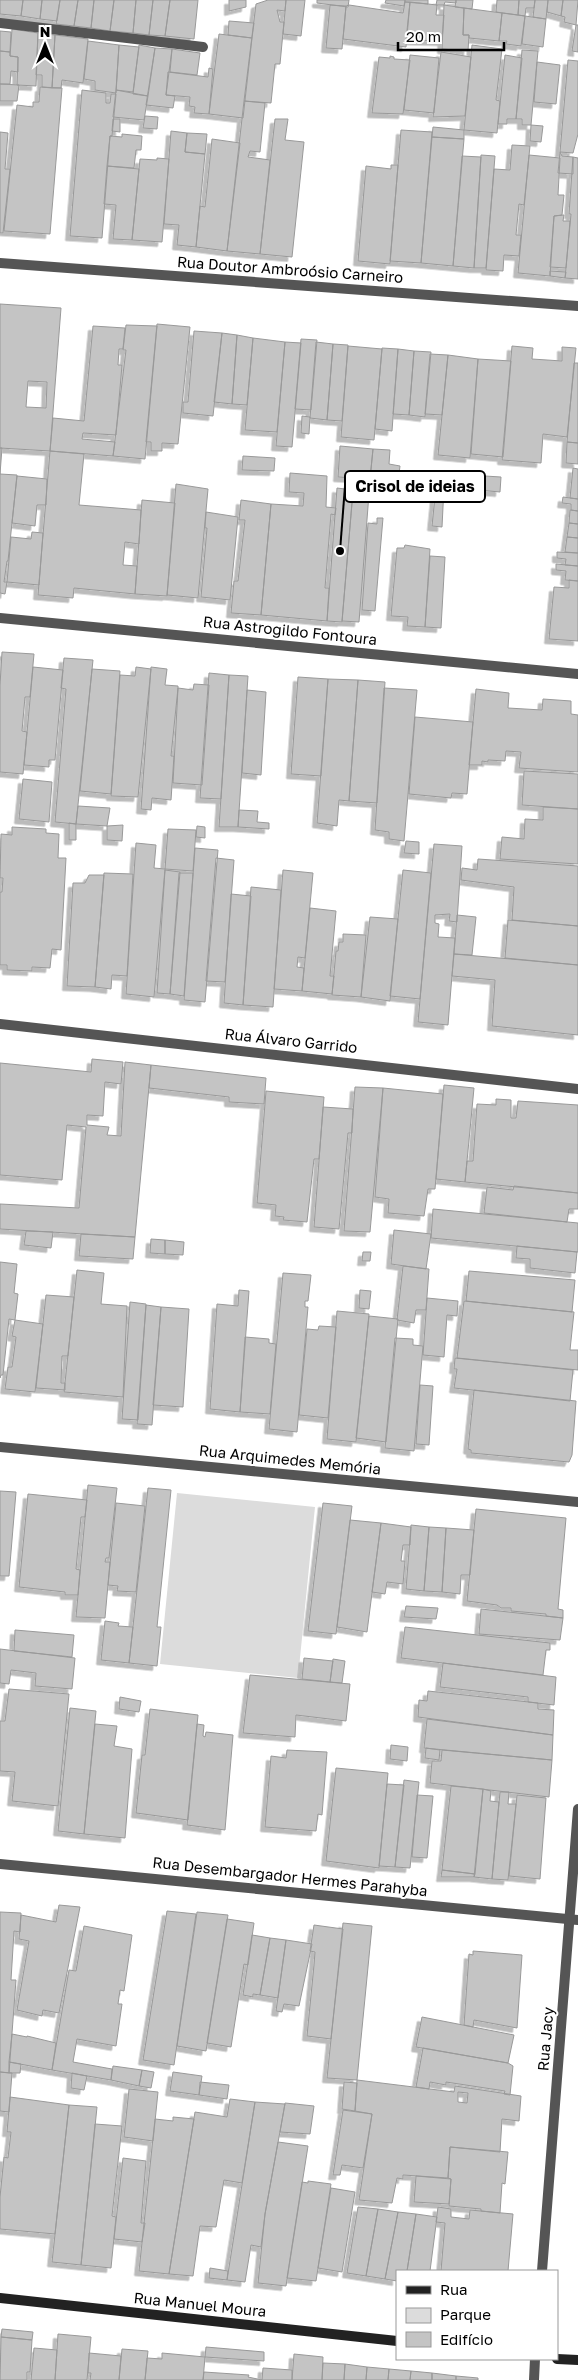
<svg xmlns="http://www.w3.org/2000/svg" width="578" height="2380" font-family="'Golos Text',sans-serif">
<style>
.green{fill:#dcdcdc}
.building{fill:#c4c4c4;stroke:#999;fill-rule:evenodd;filter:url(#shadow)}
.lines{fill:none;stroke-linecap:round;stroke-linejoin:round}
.street{stroke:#555;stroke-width:10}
.secondary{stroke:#222;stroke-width:10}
.labels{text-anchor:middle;stroke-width:4;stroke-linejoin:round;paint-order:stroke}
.street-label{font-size:15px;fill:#000;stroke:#fff}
.leader{fill:none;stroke:#000;stroke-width:2}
.callout-dot{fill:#000;stroke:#fff;stroke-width:2}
.callout{fill:#fff;stroke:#000;stroke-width:2}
.callout-label{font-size:16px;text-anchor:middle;font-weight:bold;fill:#000}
</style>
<defs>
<filter id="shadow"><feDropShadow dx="-4.5" dy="4.5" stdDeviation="0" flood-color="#0004"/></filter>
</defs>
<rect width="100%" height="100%" fill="#fff"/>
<path class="green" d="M177,1493L315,1507L298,1678L160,1664Z"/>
<path class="building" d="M0,0H23L21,16L0,14Z
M23,0H42L40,19L21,16Z
M42,0H60L57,21L40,19Z
M60,0H78L74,26L56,24Z
M78,0H94L91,28L74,26Z
M94,0H114L110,31L91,28Z
M114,0H136L133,33L110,31Z
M136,0H153L149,35L133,33Z
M153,0H170L165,36L149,35Z
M170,0H198L194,39L165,36Z
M229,0H246V7L229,11Z
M268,0H286L285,11L277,10L280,22H284L280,64H275L271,103L244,101L256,4Z
M286,0H305L301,36L283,34Z
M317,0H349L348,7L317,3Z
M386,0H405L404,6L385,3Z
M405,0H428V4L405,2Z
M437,0H456V3L445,2L444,5H436Z
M456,0H473L472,9L455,7Z
M497,0H519L518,15L496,12Z
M519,0H535L534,8H526L525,16L518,15Z
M535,0H548L546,19L533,17Z
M548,0H563L561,16L547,12Z
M563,0H578L576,25L564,22L565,17L561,16Z
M405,2H410L406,47L343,39L346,6L349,5L403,13Z
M410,2L437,5L436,15H444L442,41L406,40Z
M330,5L346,6L342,49L326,48Z
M444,5L464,8L463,35H469L468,51L442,49Z
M464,8L502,13L499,41L469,38V35H463Z
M502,13L525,16L521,46L506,44L507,41H499Z
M525,16L546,19L543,47L522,44Z
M229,21L254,23L252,38L228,35Z
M576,25H578V52L572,51Z
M12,29L38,33L36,86L17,85L18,57L10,56Z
M0,31L11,32L10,52L0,51Z
M38,33L55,35L52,88L42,87V75H36Z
M219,34L252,38L243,118L209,114Z
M55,35L88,39L83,83L62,80L61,88H52Z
M88,41L119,45L116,93L95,90V81L84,79Z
M119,45L139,47L133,92L116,90Z
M139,45L155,48L148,96L133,94Z
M472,45L502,49L496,100L500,101L497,133L464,130Z
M155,48L172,49L166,95L175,96L173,108L146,105Z
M172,49L200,53L197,75L170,72Z
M522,50L538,51L531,125H522V119H516Z
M0,51L10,52V56L18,57V72L11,71L10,84H0Z
M441,52L471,57L465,116L433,117Z
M410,55L439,58L434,113L404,110Z
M505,55L522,58L516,119H507V124H498Z
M390,56L394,57V59L410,60L403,114L372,113L379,57L390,58Z
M568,60L578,61V134L573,153L560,152Z
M537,62L560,65L556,104L534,102Z
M209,68L213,69L209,114L194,113L195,107L189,106L190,97L166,95L168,72L208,77Z
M0,84L19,85L17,101H0Z
M40,87L62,88L50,234L4,231L17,105L33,107V102H39Z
M82,90L106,93V103H110L111,94H116L112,136H110L102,238L70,236Z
M116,90L148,96L144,120L113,117Z
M244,101L265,103L260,152L250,151L248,157L270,160L260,254L227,251Z
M145,116L158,117L157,129L143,128Z
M113,119H120V132L112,131Z
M275,119H288L285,140L304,142L292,257L260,254Z
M531,125L543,126L541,142L530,141Z
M433,127L464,130V139L432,137Z
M401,130L432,132L421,263L390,261Z
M171,131L187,133L185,152L205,154L196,247L177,245L179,225L164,224Z
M0,132L8,133L5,169H10L3,233H0Z
M187,133L207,134L205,154L185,152Z
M122,134L142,136L141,150H136L134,168L107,166L110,136L122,137Z
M432,137L464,139L453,266L421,263Z
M212,139L240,143L227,251L196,247L200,206L205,207Z
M512,145L530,146L524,205L519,204L516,235H521L519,256L504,255L503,271L486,270L494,169L510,170Z
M560,152L562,156L573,157V174L558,173Z
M481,155L495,156L486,268H474Z
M529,155L560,158L558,195H564L562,215L554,216L550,276L518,273Z
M462,156L481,157L474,268L453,266Z
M573,157L578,158V279L565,278L571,214H569Z
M157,158L169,159L162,242L132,240L140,159L157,160Z
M391,165H398L390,264L358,261L366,166L391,169Z
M107,166L139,169L132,240L113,239L116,205L104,204Z
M564,215L563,221H570L566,268L550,267L554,216Z
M550,271L566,272L565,278L550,276Z
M0,304L61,308L50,451L0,448ZM28,381L47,382L46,408L26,407Z
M157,324L190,327L178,444L162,443V451H151V442H146Z
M126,325L157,326L145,459L113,456L126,350H123Z
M93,326L125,328L123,349H119L118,365H122L116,435L83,433L82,439L115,442L113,456L50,451L53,418L84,421Z
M194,331L222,333L213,416L183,413V402H188Z
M222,333L237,335L232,404L214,402Z
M237,335L253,338L247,405L232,404Z
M253,338L285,342L277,432L245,430Z
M301,339L317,340L311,410L295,409Z
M285,342L301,343L292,447L276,446Z
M316,342L333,344L327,420L310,418Z
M333,344L348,345L342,421L327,420Z
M348,346L382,349L374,440L341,437Z
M512,346L533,348L532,359L562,361V347L576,348L567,437L543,434L541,463L502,460Z
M382,348L398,349L392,431L375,429Z
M398,349L414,351L409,415L393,414Z
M414,351L431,352L425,417L409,415Z
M430,354L448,355L442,415L425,414Z
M448,355L478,359L470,458L438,455Z
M478,359L511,361L503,457L471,454Z
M574,363H578V443L567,442Z
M302,416L310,417L309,434L301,433Z
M567,442L578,443V464L566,463Z
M340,446L373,449L370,479L338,477Z
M0,448H2L0,474L17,475L8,561H7L4,582H7L5,594L0,593Z
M373,449L390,450L389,464L400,466L398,482L370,479Z
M50,451L84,454L79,505L141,510L139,544L125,542L123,565L137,566L135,594L74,588L73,598L38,595Z
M243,456L275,458L274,471L242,470Z
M573,468L578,469V499L570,498Z
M290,473L327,476L326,507L336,508L335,515L331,514L325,588H329L327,621L261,615L271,504L303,506L304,493L289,492Z
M469,475L501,477L500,492L468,489Z
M17,476L47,479L46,505H37L35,526L12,523Z
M354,480L370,481L359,622L342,621Z
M176,484L208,489L198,598L167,595Z
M436,487H444L442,527L432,526Z
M337,488L353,490L342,622L327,621Z
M563,497L578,499V511L571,510V504L562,503Z
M142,500L175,503L167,596L135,594Z
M241,500L271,504L261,615L231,613L234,581H238L245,520H239Z
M570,510L578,511V524L569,523Z
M206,512L238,517L230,600L201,597L207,528H205Z
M377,518H383L375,611L362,610L368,523L377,524Z
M569,523L578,524V538L567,537Z
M32,532L43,533L39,585L7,582L11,537L31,539Z
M567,537L578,538V553L565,552Z
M405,545L430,549L425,627L407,626L408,617L391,616L397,548H404Z
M557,552L578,553V566L565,565L566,559L557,558Z
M430,556L445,557L441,628L425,627Z
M556,564L578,566V581L565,580L566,571L556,570Z
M569,580L578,581V641L549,639L554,587L569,588Z
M2,652L34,654L30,697H25L22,731L27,732L23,774L0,772V685Z
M64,658L93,660L76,824L55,822L66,689L61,688Z
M33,667L63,670L55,760H49V767L24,765Z
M136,667L151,669L138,797L111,796L120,675L135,676Z
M151,667L167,669L165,685L178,686V688L171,756H174L171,800L152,798L151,810L141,809Z
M92,669L120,671L111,794L80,791Z
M209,673L229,675L221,799L200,798Z
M229,675L248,676L238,827H219Z
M298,677L328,679L321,776L291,774Z
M328,679L358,680L349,801L339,800L337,826L317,823Z
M358,680L385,682L377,803L349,801Z
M194,684L209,685L202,785L173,783L178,688L193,690Z
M384,688L417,690L404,841L389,839V832L375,830Z
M476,689L509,693L508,708L542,710L543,699L571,701V714L578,715V772L519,768L521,752L506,751L505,761L488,760V762L482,761V765H469Z
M247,690L266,692L261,775L242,773Z
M415,717L473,722L467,794L452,793L451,798L409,794Z
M524,771L578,774V809L522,805Z
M23,779L52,782L49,822L19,819Z
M78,806L110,808L107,826L76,824Z
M543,807L578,809V864L500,859L502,837L524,839L525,819L543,820Z
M239,810L258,811L257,822L269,823V829L238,827Z
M69,823L76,824V840H69Z
M123,825L122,841L107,840V826Z
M197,826L205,827V838L196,837Z
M12,827L46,829V833L59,834L58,858H66L61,950L52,949L50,968L32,967V971L7,970V965H0V892H2L3,878H0L1,834L12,835Z
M168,829L196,830L193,871L165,869Z
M406,841L419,842V854L404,853Z
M136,843L156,845L154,868L165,869L154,997L126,994Z
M434,844L462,846L457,922L449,921L450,914L435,915V923L439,924L438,937L455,938L448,1025L418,1022Z
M195,848L218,850L205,1002L184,1000Z
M216,858L234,860L225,982L206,981Z
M478,859L578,866V926L512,920L514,887L461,880L462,868L477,870Z
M165,870L180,872L170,994L157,993Z
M283,870L313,873L305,958L298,957L297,967L304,968L302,991L274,989Z
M403,870L431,873L420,999L390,996Z
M104,873L133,874L127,976L112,975L111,989L95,987Z
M179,873H193L184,996L170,994Z
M89,875H104L95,987L67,986L73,883H85Z
M251,887L281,890L273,1007L243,1005Z
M231,894L251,896L243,1005L224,1003Z
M310,908L336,911L330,976H334L332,994L302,991Z
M457,915L476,917L472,955L454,954Z
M370,917L398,919L390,1001L361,997Z
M508,920L578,926V965L505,958Z
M343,934L366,935L361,997L332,995L336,951H338L339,942H343Z
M454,954L578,965V1035L492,1026L495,980L452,976Z
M92,1059L123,1062L121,1084L105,1082L103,1116L87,1115V1125L109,1127L107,1135L121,1136L125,1062L151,1065L135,1237L0,1229V1204L79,1208L86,1127L67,1125L62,1180L0,1175V1063L91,1072Z
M151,1065L266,1078L264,1104L229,1102V1097L149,1088Z
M444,1085L474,1088L465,1182L436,1179Z
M355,1087L383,1088L370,1232L344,1231Z
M383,1088L443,1094L435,1189H428L424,1216L388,1213L389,1199L375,1197Z
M266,1091L324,1097L319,1159H314L307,1222L283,1220L284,1217L275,1216L276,1205L257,1203Z
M496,1099L511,1100V1118H516L518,1101L578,1105V1193L465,1182L467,1161H473L477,1104L496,1105Z
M323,1107L353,1109L352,1133H348L339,1229L314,1227Z
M514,1186L578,1193V1209H569L567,1222L484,1213L487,1187L513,1190Z
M433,1209L578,1223V1252L431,1238Z
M394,1230L431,1234L426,1269L391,1264Z
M26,1231L53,1232L51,1248L24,1245Z
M81,1234L135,1237L133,1259L79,1256Z
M151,1239L165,1240V1254L150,1253Z
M165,1240L184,1242L183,1255L165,1254Z
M517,1246L577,1252L575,1273L530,1268V1259L516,1258Z
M363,1252H371L370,1261H362Z
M0,1262L17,1264L14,1293L18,1294L15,1320L9,1319L3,1375H1L0,1378Z
M403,1266L429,1269L426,1310H416L414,1323L397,1320Z
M77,1270L104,1273L101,1304L127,1306L123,1397L64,1392Z
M469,1271L575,1280L572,1312L466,1301Z
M283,1273L311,1275L308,1301H305V1307H308L297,1432L269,1429Z
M239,1290L249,1291L240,1412L210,1409L217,1304L238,1306Z
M360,1290L371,1291L369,1309L359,1308Z
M46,1295L74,1297L68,1356H62L61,1383H65V1390L36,1388Z
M427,1298L458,1301L457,1316L447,1315L444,1357L423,1355Z
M464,1301L574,1312L570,1350H578V1370L457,1358Z
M130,1302L146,1304L138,1420L122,1419Z
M146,1305L161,1307L152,1425L137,1424Z
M161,1307L189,1309L183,1407L153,1405Z
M337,1311L369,1314L356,1442L327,1439Z
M369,1316L398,1319L386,1442L356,1438Z
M15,1320L43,1324L35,1392L5,1389L8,1367H12L16,1337L12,1336Z
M319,1326L336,1327L328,1418L299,1415L307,1329L318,1330Z
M245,1337L269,1339V1343L276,1344L270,1414L240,1412Z
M395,1338L413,1339V1345L423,1346L414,1451L385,1448Z
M455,1358L573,1370L570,1401L454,1388L457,1369H454Z
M420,1385L433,1386L429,1445L416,1444Z
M474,1390L576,1401L572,1455L569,1462L471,1453V1450L468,1449Z
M88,1485L117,1488L109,1558H106L105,1562H110L105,1618L76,1617Z
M148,1488L171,1490L157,1627H161L157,1666L129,1663Z
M0,1491L16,1492L9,1576H0Z
M28,1494L87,1500L85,1517H81L76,1569L80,1570L78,1595H65V1592L19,1587Z
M116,1503L145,1506L136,1592L117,1591L118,1586L108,1585Z
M323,1503L352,1506L336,1634L308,1631Z
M476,1509L566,1518L558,1609L563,1610V1618L546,1616V1614L511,1611V1608H501L497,1605L467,1601Z
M350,1520L381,1523L367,1632L337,1627Z
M381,1523L411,1527L410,1545H403L401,1561H405L403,1584L387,1582L385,1594L372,1592Z
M411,1525L429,1527L424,1591L406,1589Z
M429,1527L446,1528L442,1592L424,1591Z
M446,1528L474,1530L470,1575H461L460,1594L442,1592Z
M406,1606L438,1608L436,1619L404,1617Z
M481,1609L563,1618L560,1640L479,1634Z
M105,1621L119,1623L118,1626L133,1627L129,1663L101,1660Z
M405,1627L550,1643V1650H546L543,1675L401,1658Z
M15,1630L74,1635L72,1657L14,1651Z
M0,1649L75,1658L72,1689L35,1686L36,1673L11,1670L9,1684L0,1683Z
M304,1658L333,1661L330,1682L302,1679Z
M333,1659L345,1661L342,1683L330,1682Z
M443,1663L556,1677L554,1705L528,1702V1697L440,1687Z
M250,1675L350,1684L346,1721L296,1715L295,1737L243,1733Z
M9,1689L69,1694L58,1806L12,1801L15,1772L0,1771V1721H5Z
M428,1691L538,1703V1709L554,1710L553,1735L418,1717L419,1700L427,1701Z
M120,1697L141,1701L139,1712L119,1709Z
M70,1708L96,1711L84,1834L58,1831Z
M150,1709L198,1715L188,1820L136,1813L142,1755H145Z
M427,1719L553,1735L552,1760L424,1748Z
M95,1724L117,1726L114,1746L132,1749L125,1838L84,1834Z
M197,1724L204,1725L203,1736L205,1737L206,1732L233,1735L225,1830L187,1825Z
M391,1745L408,1747L407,1761L390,1759Z
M426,1748L440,1750L439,1760L425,1758Z
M287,1750L327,1752L322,1815L318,1814L316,1831L265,1827L271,1756L286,1758Z
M442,1750L552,1760L549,1797L430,1783L432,1761H441Z
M336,1768L388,1773L379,1868L326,1861Z
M404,1780L419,1782L410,1868L395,1867Z
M387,1784L404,1785L395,1867L379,1866Z
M451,1786L483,1789L475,1874L442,1870Z
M483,1789L491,1791L490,1801L499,1802L492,1879L474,1877Z
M500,1792H509L508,1804H516L508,1880L492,1879Z
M417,1795L433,1796L427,1858L412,1857Z
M517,1795L546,1798L540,1879L509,1876Z
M442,1870L475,1874L474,1877H441Z
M59,1905L80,1907L59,2013L43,2010L42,2016L17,2010L29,1941L19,1939L21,1915L56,1922Z
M167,1911L196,1914L174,2065L143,2060Z
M0,1912L21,1913L20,1932L14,1931L11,1980H16L9,2073L0,2072Z
M197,1912L228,1915L206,2051L177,2046Z
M227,1919L254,1923L248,1965L244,1964L231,2047L207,2043Z
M343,1923L372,1926L357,2080L327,2078Z
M314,1925L343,1929L331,2039L307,2036L314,1965L315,1952L310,1951Z
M84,1926L132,1935L124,1991L120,1990L118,2004H122L116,2046L77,2039L73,2062L112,2069L111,2080L52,2070L69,1970L76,1971Z
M252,1935L270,1938L260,1995L253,1994V1997L243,1995Z
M270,1938L286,1940L278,1998L260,1995Z
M286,1940L312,1944L299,2006L284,2004L282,2012L276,2011Z
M473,1951L522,1955L517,2028L474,2020L473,2027L464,2025L469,1954L473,1955Z
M422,2017L514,2035L508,2063L416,2047Z
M12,2034L27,2037V2036L56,2043L52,2070L9,2062Z
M423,2048L508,2063L513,2066L510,2095L504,2094L505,2091L446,2082V2085L430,2082L429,2089L416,2087Z
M9,2062L21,2064L20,2073H9Z
M113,2066L142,2070L139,2086L111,2080Z
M142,2070L154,2072L151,2088L139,2086Z
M0,2072L12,2073L9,2112L0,2111Z
M173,2072L202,2076L199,2095L170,2091Z
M72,2073L87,2076L84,2090L71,2088Z
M357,2080L454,2092L455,2086L521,2096L519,2121L502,2119L500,2152L450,2147L448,2178L403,2175V2179L397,2178L392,2203L359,2200L372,2114L355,2111ZM458,2092L468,2093L467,2103L458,2102Z
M200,2082L229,2085L227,2099L199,2095Z
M344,2082L357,2083L355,2111L342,2109Z
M129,2089L158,2092L153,2141L124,2137Z
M10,2097L69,2105L55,2234L0,2229V2197L4,2157L8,2158L11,2132H7Z
M230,2099L255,2102L242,2183L224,2180L216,2227L200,2226L193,2276L169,2274L195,2112L227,2117Z
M255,2102L285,2104L265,2214L261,2247L251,2245L245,2282L227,2280Z
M285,2103L314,2106L310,2134L280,2132Z
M69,2105L97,2107L81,2265L52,2262Z
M343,2110L372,2114L363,2168L342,2165L340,2175H333Z
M173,2117L194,2119L169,2274L139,2271L155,2119L173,2121Z
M95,2124L122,2126L112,2216L116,2217L111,2268L81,2265Z
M278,2142L308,2146L286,2286L258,2283L265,2214Z
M450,2147L508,2152L505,2184L502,2183L500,2213L481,2211V2209L449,2206L451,2179L448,2178Z
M123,2158L146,2161L141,2223H145L142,2242L114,2239Z
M416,2176L451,2179L449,2204L414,2202Z
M308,2181L331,2184L316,2281L287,2278L302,2182L308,2183Z
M331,2188L355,2192L342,2272L318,2268Z
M358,2207L378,2209L366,2276L347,2273Z
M438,2207L451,2209V2217L469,2219L470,2210L513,2214L508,2271H441L445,2223L436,2222Z
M378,2209L398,2212L385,2279L366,2276Z
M398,2212L416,2214L407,2271H397V2281L385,2279Z
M416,2214L437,2217L430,2271H407Z
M210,2268L228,2271L227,2280L209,2278Z
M2,2329L33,2332L32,2340L1,2337Z
M58,2334L91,2337L87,2380H55Z
M1,2337L32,2340L30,2372H27V2380H0Z
M206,2347L264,2352V2361L205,2357Z
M34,2348L57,2350L55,2380H31Z
M122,2349L148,2351L145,2380H119Z
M89,2353L121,2356L119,2380H90L91,2373H88Z
M162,2353L205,2357L203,2380H145L147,2358L162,2359Z
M294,2354L323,2357L322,2380H292Z
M323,2363L345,2364L344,2380H322Z
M345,2364L367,2367L366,2380H344Z
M367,2367L389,2369L388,2380H366Z
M263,2368L292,2370V2380H262Z
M389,2369L411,2371L410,2380H388Z
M411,2371L432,2373V2380H410Z
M204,2372L249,2375L248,2377L262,2380H203Z
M432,2373L456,2376V2380H432Z
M456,2376L478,2378V2380H456Z"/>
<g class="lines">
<path class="street" d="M0,23L203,47
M0,263L578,306
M0,618L578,674
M0,1024L578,1089
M0,1447L578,1502
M0,1864L578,1920
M542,2271L578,1809
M534,2380L535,2359"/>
<path class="secondary" d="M0,2298L397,2341
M557,2359L578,2360"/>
</g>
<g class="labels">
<g class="street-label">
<text transform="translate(290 270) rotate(4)" y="5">Rua Doutor Ambroósio Carneiro</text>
<text transform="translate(290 631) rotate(6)" y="5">Rua Astrogildo Fontoura</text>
<text transform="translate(291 1041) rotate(6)" y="5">Rua Álvaro Garrido</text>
<text transform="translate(290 1460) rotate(6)" y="5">Rua Arquimedes Memória</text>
<text transform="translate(290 1877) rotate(6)" y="5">Rua Desembargador Hermes Parahyba</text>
<text transform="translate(546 2039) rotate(-85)" y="5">Rua Jacy</text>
<text transform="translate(200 2305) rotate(6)" y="5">Rua Manuel Moura</text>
</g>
</g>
<path class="leader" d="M340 551L345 486"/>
<circle class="callout-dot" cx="340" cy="551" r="5"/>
<rect class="callout" x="345" y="471" width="140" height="31" rx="5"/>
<g class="callout-label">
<text x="415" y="492">Crisol de ideias</text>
</g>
<rect x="396" y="2270" width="162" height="90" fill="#ffffff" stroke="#999999"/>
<rect x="406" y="2286" width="25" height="8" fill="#222222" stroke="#999999"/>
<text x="440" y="2295" font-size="15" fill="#000000">Rua</text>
<rect x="406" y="2308" width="25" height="15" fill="#dcdcdc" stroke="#999999"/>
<text x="440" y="2320" font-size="15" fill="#000000">Parque</text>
<rect x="406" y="2332" width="25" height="15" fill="#c4c4c4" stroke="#999999"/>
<text x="440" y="2345" font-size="15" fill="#000000">Edifício</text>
<g transform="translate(45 45)" stroke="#ffffff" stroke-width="4" paint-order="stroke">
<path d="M0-4L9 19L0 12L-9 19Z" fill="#000000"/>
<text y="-8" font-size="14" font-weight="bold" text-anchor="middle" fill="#000000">N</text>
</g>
<path d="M398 42v8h106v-8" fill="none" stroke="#000000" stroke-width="2.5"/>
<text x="406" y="42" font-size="15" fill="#000000" stroke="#ffffff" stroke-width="4" paint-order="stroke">20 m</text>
</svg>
